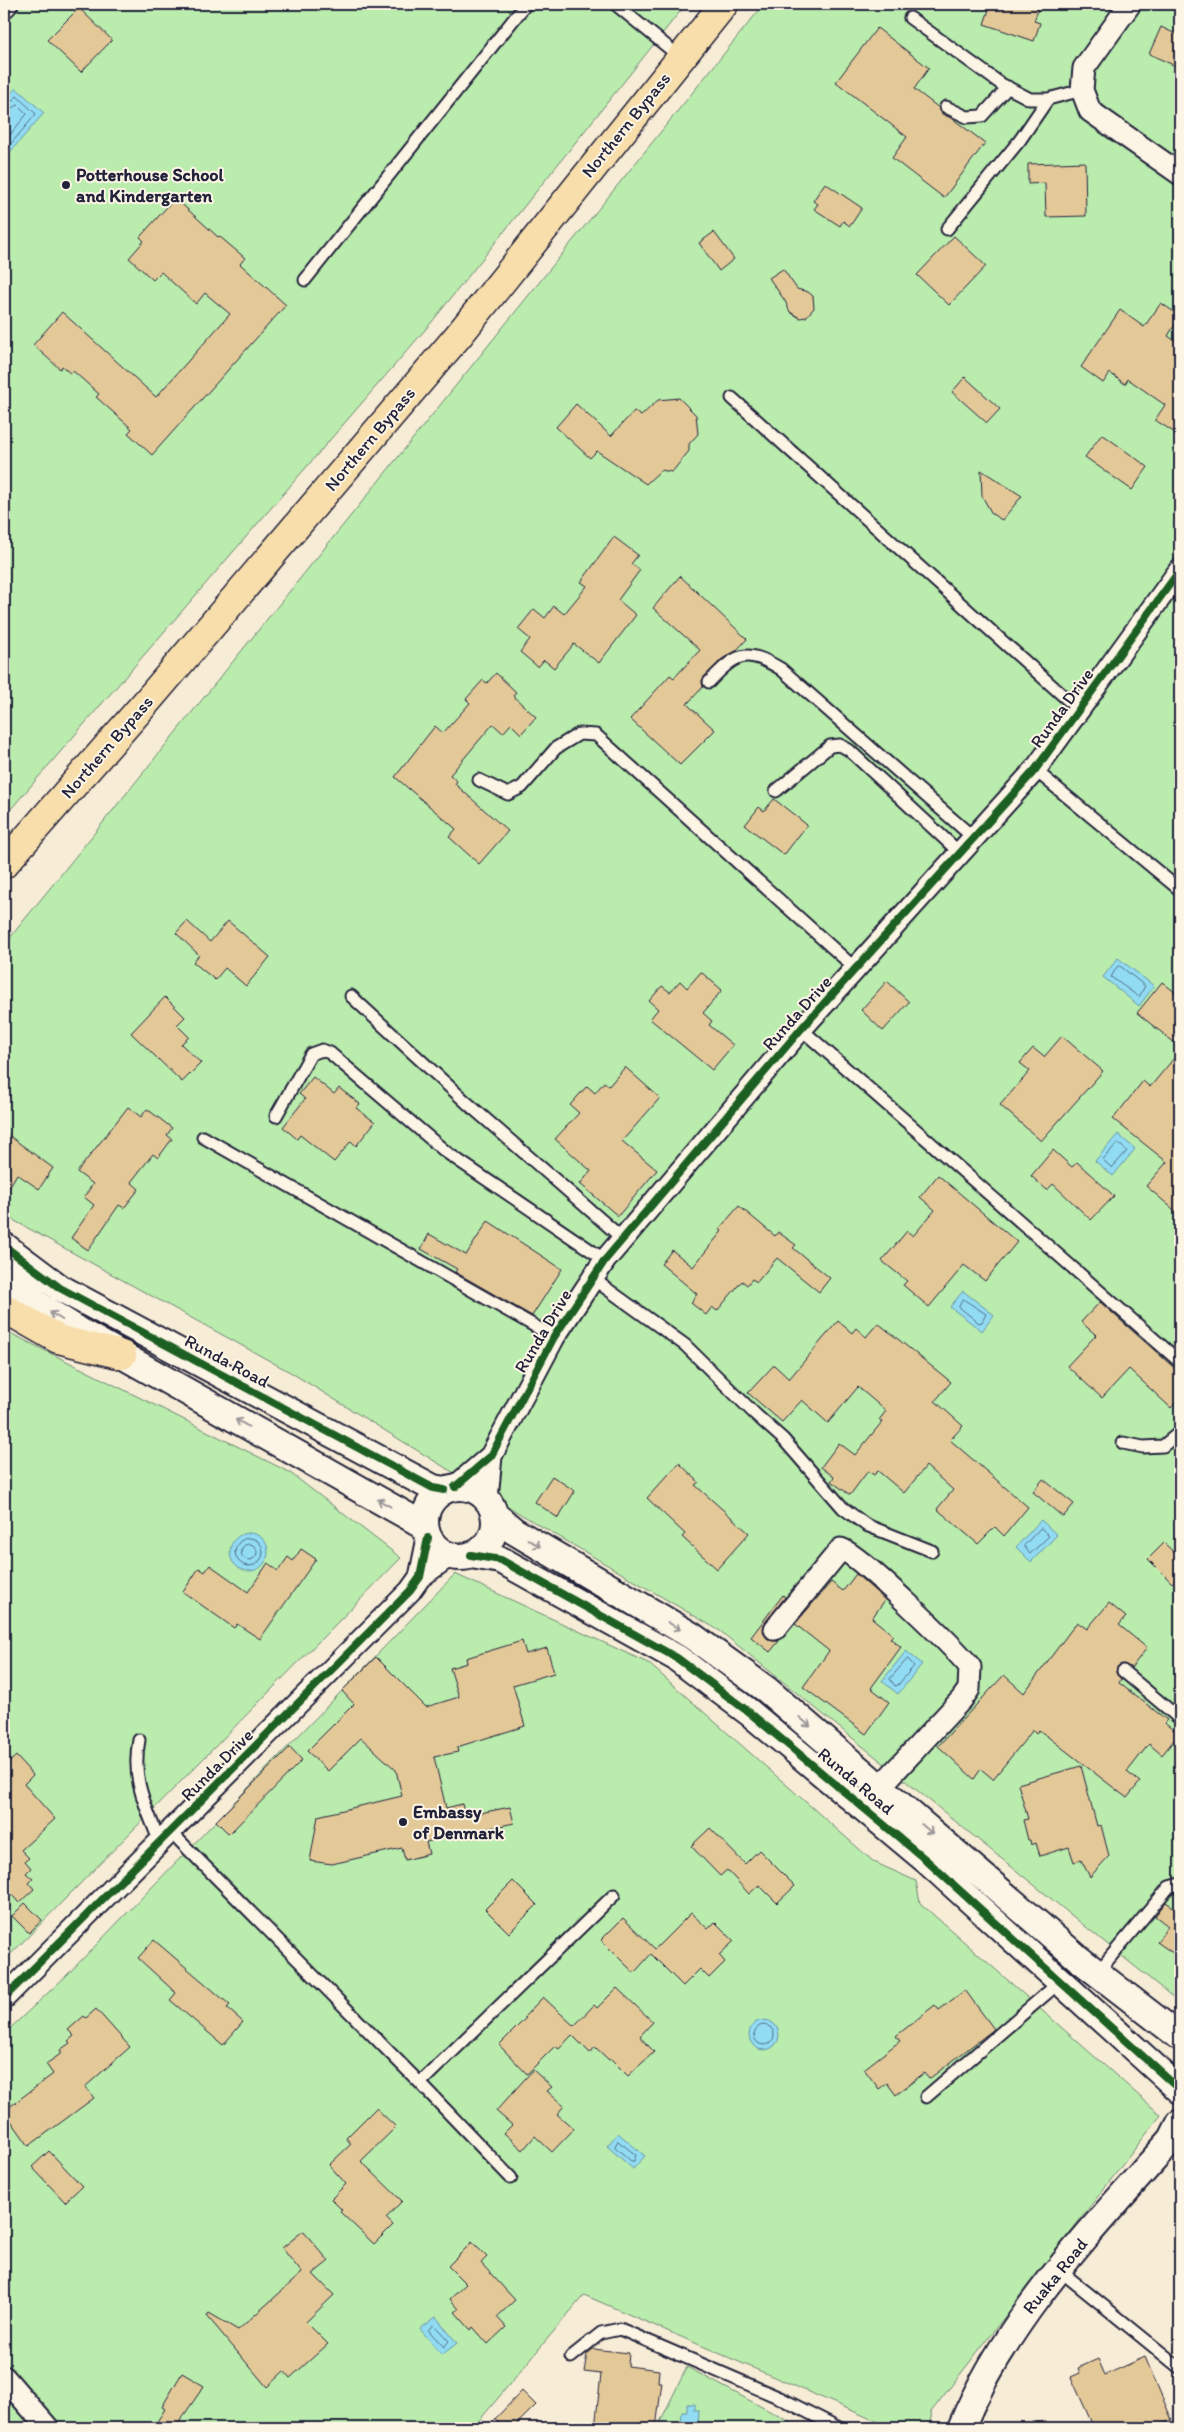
<svg xmlns="http://www.w3.org/2000/svg" width="1184" height="2432" font-family="Itim,sans-serif">
<style>
.green{fill:#baecad;stroke:#6e8774}
.water{fill:#92dcf3;stroke:#6592a9}
.lines{fill:none;stroke-linecap:round;stroke-linejoin:round}
.shore{stroke:#4f6c85;stroke-width:1}
.building{fill:#e3c898;stroke:#22223b}
.service-casing{stroke:#22223b;stroke-width:15}
.minor-casing{stroke:#22223b;stroke-width:25}
.tertiary-casing{stroke:#22223b;stroke-width:30}
.primary-casing{stroke:#22223b;stroke-width:31}
.service{stroke:#fcf5e5;stroke-width:11}
.minor{stroke:#fcf5e5;stroke-width:21}
.tertiary{stroke:#fcf5e5;stroke-width:26}
.primary{stroke:#f8deab;stroke-width:28}
.cycleway-casing{stroke:#fcf5e5;stroke-width:11}
.cycleway{stroke:#1b5e20;stroke-width:8}
.oneway{stroke:#9a9698}
.poi-dot{fill:#22223b;stroke:#fcf5e5;stroke-width:2}
.labels{text-anchor:middle;stroke-width:4;stroke-linejoin:round;paint-order:stroke}
.street-label{font-size:18px;fill:#22223b;stroke:#fcf5e5}
.poi-label{font-size:18px;font-weight:bold;fill:#22223b;stroke:#fcf5e5;text-anchor:start}
</style>
<rect width="100%" height="100%" fill="#f7ecd6"/>
<filter id="ink" filterUnits="userSpaceOnUse"><feTurbulence type="fractalNoise" baseFrequency=".02" numOctaves="2"/><feDisplacementMap in="SourceGraphic" scale="10" xChannelSelector="R" yChannelSelector="G"/><feConvolveMatrix kernelMatrix="1 2 1 2 8 2 1 2 1" color-interpolation-filters="sRGB"/></filter>
<g filter="url(#ink)">
<path class="green" d="M4,4H686L431,323L4,817Z
M764,4H1180V2003L720,1631L522,1515L290,1372L4,1215V945Z
M4,1330L289,1472L401,1558L4,1961Z
M455,1574L648,1663L874,1862L916,1881L920,1903L1161,2115L931,2412L932,2428H892L584,2295L473,2428H4V2034L67,1975Z
M687,2367L801,2428H657Z"/>
<path class="water" d="M16,88L44,113L4,159V102Z
M1118,958L1154,986L1139,1006L1103,977Z
M1118,1134L1135,1149L1113,1176L1095,1161Z
M963,1291L994,1315L982,1331L950,1307Z
M1041,1520L1057,1535L1031,1562L1016,1547Z
M230 1552a19 19 0 1 1 38 0a19 19 0 1 1-38 0Z
M906,1651L922,1664L898,1694L882,1681Z
M749 2035a15 15 0 1 1 30 0a15 15 0 1 1-30 0Z
M618,2133L645,2156L633,2169L607,2146Z
M436,2317L457,2343L442,2355L420,2329Z
M687,2404H694V2410H699L698,2428H681L682,2412H687Z"/>
<g class="lines">
<path class="shore" d="M4,105L9,104L17,96L36,114L4,152
M4,111L18,105L27,114L4,142
M1120,966L1145,986L1139,997L1111,977L1117,967Z
M1118,1143L1127,1151L1112,1168L1103,1160Z
M963,1299L986,1314L982,1322L979,1323L959,1307Z
M1041,1528L1049,1536L1030,1554L1024,1546Z
M235 1552a14 14 0 1 1 28 0a14 14 0 1 1-28 0Z
M241 1552a8 8 0 1 1 16 0a8 8 0 1 1-16 0Z
M908,1659L914,1666L898,1685L895,1686L890,1679Z
M754 2035a10 10 0 1 1 20 0a10 10 0 1 1-20 0Z
M618,2141L636,2155L634,2161H631L615,2147Z
M434,2325L449,2341L444,2347L429,2331Z"/>
</g>
<path class="building" d="M991,4H1040L1034,21L1040,23L1034,41L984,24Z
M79,8L112,40L81,72L47,40Z
M1161,27L1180,36V68L1149,54Z
M877,28L929,68L914,89L939,108L942,114L953,119L985,143L944,198L892,158L907,137L836,82Z
M1085,162L1086,216L1046,217L1045,183L1028,184V164Z
M825,183L862,208L850,226L843,221L840,226L814,209L818,204L813,201Z
M175,198L218,237L219,236L245,258L240,264L286,305L152,455L128,433L132,429L96,397L99,394L73,371L71,374L62,366L60,369L33,345L62,312L156,397L230,314L205,293L196,304L161,272L153,280L129,258L144,241L140,237Z
M714,232L734,259L719,271L699,243Z
M954,236L986,266L949,305L917,275Z
M783,269L797,289L808,292L813,296L814,308L806,317L800,318L790,312L785,301L769,278Z
M1161,303L1180,316L1168,336L1180,344V436L1155,420L1165,405L1128,379L1125,384L1110,373L1103,383L1081,367L1120,310L1144,327Z
M965,377L1000,409L987,423L952,392Z
M679,398L696,415L698,434L689,444V451L672,472L661,470L646,484L597,451L590,458L556,427L576,404L611,436L634,411L641,416L658,400Z
M1102,434L1148,467L1132,490L1085,457Z
M981,470L1022,496L1002,520L992,514L982,496Z
M614,537L638,555L631,564L640,570L618,600L636,615L599,663L574,644L554,668L544,660L538,667L520,652L530,639L518,629L534,609L545,618L554,606L564,614L587,586L581,582Z
M680,576L747,639L736,651L722,659L704,677L702,681L703,687L687,704L715,730L680,765L630,719L670,675L674,678L700,650L653,608Z
M496,673L516,692L513,696L536,717L521,734L511,724L503,733L493,724L450,775L457,781L455,784L508,831L479,864L449,837L456,829L395,777L435,726L443,733L470,703L466,699L483,680L487,683Z
M774,799L807,825L784,855L745,825L759,807L764,811Z
M187,921L210,942L228,921L270,957L246,986L225,968L215,980L193,962L199,955L176,933Z
M701,972L722,990L703,1013L712,1021L709,1025L733,1045L712,1070L650,1019L658,1009L649,1001L662,986L670,992L680,981L687,988Z
M887,981L909,1002L883,1031L861,1010Z
M1162,982L1180,996V1047L1137,1013Z
M165,997L185,1017L177,1025L189,1037L181,1044L201,1063L182,1082L131,1033Z
M1062,1036L1103,1071L1041,1141L1000,1105L1030,1071L1020,1063L1033,1048L1044,1057Z
M1180,1051V1215L1146,1186L1167,1162L1113,1119L1143,1081L1150,1087Z
M625,1067L660,1098L622,1141L657,1170L618,1216L580,1184L591,1171L555,1139L579,1113L570,1105L587,1086L595,1093L604,1082L609,1086Z
M313,1077L334,1094L339,1088L360,1104L356,1108L375,1122L356,1146L351,1141L334,1162L300,1135L297,1139L283,1127L305,1099L299,1094Z
M128,1107L141,1117L147,1109L172,1128L167,1135L172,1139L158,1158L153,1154L131,1182L139,1189L124,1208L119,1205L88,1250L71,1238L94,1205L84,1197L93,1184L77,1172Z
M4,1132L53,1168L39,1189L17,1174L4,1196Z
M1053,1150L1072,1167L1077,1162L1114,1196L1091,1220L1053,1184L1047,1190L1031,1176Z
M938,1175L1017,1242L985,1281L964,1265L929,1307L903,1285L907,1281L882,1261L907,1231L913,1236L935,1210L920,1197Z
M739,1206L775,1236L778,1232L796,1245L793,1248L830,1278L819,1292L777,1258L757,1282L752,1279L747,1285L742,1281L717,1311L712,1307L706,1315L691,1303L697,1294L661,1264L672,1250L693,1267L722,1231L719,1229Z
M488,1221L562,1269L532,1316L455,1272L457,1269L421,1249L429,1234L466,1255Z
M1100,1302L1180,1373V1398L1171,1408L1129,1369L1102,1398L1067,1366L1096,1335L1081,1322Z
M838,1321L852,1333L856,1328L866,1337L878,1323L951,1382L935,1401L963,1426L950,1440L1028,1507L1004,1536L995,1527L978,1544L937,1509L953,1490L926,1466L904,1493L878,1471L874,1475L868,1471L850,1495L831,1481L834,1477L821,1467L839,1443L855,1455L882,1422L879,1420L886,1411L858,1387L828,1423L802,1400L782,1422L748,1393L774,1365L789,1379Z
M679,1463L699,1482L695,1485L749,1533L717,1569L682,1537L685,1534L647,1498Z
M552,1476L575,1491L558,1518L535,1502Z
M1043,1479L1074,1504L1063,1517L1033,1492Z
M1164,1543L1180,1558V1575L1172,1583L1148,1559Z
M301,1549L316,1559L260,1639L237,1624L234,1628L183,1592L199,1568L205,1572L210,1565L248,1592L268,1563L278,1571L288,1557L293,1561Z
M856,1574L885,1600L872,1618L893,1635L890,1638L901,1647L871,1688L889,1702L866,1734L803,1687L829,1651L795,1624L831,1582L843,1591Z
M783,1595L785,1597L763,1626L767,1638L772,1641H779L770,1652L751,1637Z
M1109,1603L1126,1617L1119,1625L1147,1648L1131,1668L1124,1664L1117,1667L1116,1673L1121,1679L1119,1683L1167,1720L1164,1723L1179,1734L1162,1755L1149,1744L1127,1772L1140,1782L1127,1798L1039,1730L1036,1733L1033,1730L993,1779L981,1769L974,1779L938,1746L1004,1675L1024,1693L1077,1622L1087,1629Z
M522,1641L526,1654L547,1648L554,1673L513,1685L525,1726L457,1747L458,1752L434,1757L446,1808L462,1804L465,1816L510,1807L514,1823L426,1842L429,1854L405,1860L402,1848L332,1864L310,1861L318,1816L402,1796L396,1770L361,1738L328,1771L307,1751L354,1704L342,1691L376,1657L426,1707L459,1697L450,1668L467,1663L466,1658Z
M290,1747L302,1760L229,1834L216,1821Z
M16,1756L33,1775L24,1784L55,1819L21,1850L29,1858L25,1861L31,1868L26,1873L33,1879L29,1883L34,1889L19,1903L4,1886V1767Z
M1081,1766L1097,1826L1101,1825L1109,1856L1090,1877L1081,1860L1074,1862L1069,1847L1040,1856L1036,1843L1031,1845L1030,1840H1028L1023,1820L1028,1819L1018,1784Z
M710,1828L745,1864L759,1850L795,1886L777,1903L759,1885L749,1894L727,1870L720,1876L691,1846Z
M513,1881L537,1905L509,1933L485,1909Z
M1166,1902L1179,1911L1180,1909V1958L1157,1942L1168,1926L1155,1916Z
M25,1903L42,1920L29,1933L12,1916Z
M691,1913L708,1929L715,1922L734,1941L719,1955L725,1962L709,1978L700,1969L683,1986L651,1954L634,1973L601,1940L623,1918L655,1949Z
M154,1940L230,2005L227,2008L243,2022L223,2045L170,2000L176,1993L138,1958Z
M617,1988L653,2022L640,2036L654,2052L628,2076L611,2059L609,2060L595,2047L590,2053L572,2035L559,2049L555,2046L527,2074L499,2045L526,2018L524,2017L543,1997L574,2026L594,2005L597,2008Z
M965,1990L994,2029L929,2079L924,2073L896,2095L887,2083L879,2089L864,2069L900,2041L896,2036L935,2005L939,2010Z
M96,2009L130,2047L85,2087L94,2098L29,2146L4,2111L53,2074L46,2064L62,2053L60,2050L70,2043L68,2041L74,2036L68,2030L84,2016L86,2018Z
M533,2070L552,2087L547,2091L564,2106L557,2114L574,2129L552,2152L535,2136L523,2150L504,2133L512,2125L496,2111Z
M376,2108L396,2127L361,2161L402,2201L386,2218L393,2225L374,2244L340,2212L342,2210L331,2199L346,2184L329,2165L351,2144L346,2138Z
M49,2151L82,2186L65,2202L32,2167Z
M303,2231L329,2261L313,2274L334,2295L306,2322L328,2344L290,2378L284,2371L267,2387L207,2316L209,2313L238,2330L302,2273L282,2248Z
M472,2242L487,2257L481,2263L515,2300L497,2317L506,2327L488,2344L473,2327L471,2330L455,2312L459,2309L450,2299L466,2284L448,2266Z
M593,2349L629,2353L628,2366L659,2370L658,2382H662L656,2428H595L601,2374L584,2372L587,2354Z
M1145,2357L1172,2420L1153,2428H1094L1071,2377L1080,2373L1078,2368L1098,2359L1105,2375Z
M182,2373L204,2386L175,2428H153L165,2409L162,2407Z
M522,2391L536,2405L513,2428H504L495,2419Z"/>
<g class="lines">
<g class="service-casing">
<path id="service" d="M615,4L680,57
M910,18L1001,84L1030,99H1048L1082,90
M946,107L967,117L982,116L1008,87
M947,229L1020,140L1048,99
M305,280L526,4
M732,398L1079,710
M709,682C736,654 745,647 781,669L975,839
M1035,770L1180,890
M479,780L508,794L522,787L556,748L579,734L596,735L856,969
M776,791L830,746L840,745L849,750L961,854
M351,996L466,1102L623,1239
M801,1029L1180,1362
M276,1116L311,1054L322,1050L330,1053L446,1152L605,1260
M203,1137L554,1337
M592,1278L685,1345L755,1414L783,1439L843,1508L866,1525L932,1551
M1123,1443L1143,1447L1163,1446L1180,1432
M1123,1671L1180,1719
M139,1740C131,1780 146,1806 160,1843
M171,1832L420,2083L614,1895
M1097,1973L1169,1887L1180,1884
M420,2083L511,2178
M926,2097L1061,1981
M1058,2269L1180,2368
M571,2357L601,2333L620,2329L780,2398L839,2428"/>
</g>
<g class="minor-casing">
<path id="minor" d="M1130,4L1084,68L1082,90L1090,111L1180,174
M4,7L7,4
M455,1487L491,1456L554,1337L605,1260L801,1029L1035,770L1180,570
M487,1499L491,1456
M420,1577L449,1556
M775,1629L841,1549C859,1554 955,1648 970,1667L969,1689L962,1699L880,1787
M4,1998L410,1591L420,1577L428,1538
M4,2377L48,2428"/>
</g>
<g class="tertiary-casing">
<path id="tertiary" d="M4,1246L60,1288L433,1488L444,1490
M4,1278L43,1308L81,1332L418,1522L425,1529
M425 1522a35 35 0 1 1 70 0a35 35 0 1 1-70 0Z
M495,1515L514,1531L692,1636L767,1690L1079,1959L1180,2037
M471,1555L501,1560L677,1658L750,1713L926,1860L1180,2090
M961,2428C1007,2316 1093,2229 1172,2139L1180,2123"/>
</g>
<g class="primary-casing">
<path id="primary" d="M4,864L149,699L459,335L724,4
M4,1308L58,1339L122,1355"/>
</g>
<use href="#service" class="service"/>
<use href="#minor" class="minor"/>
<use href="#tertiary" class="tertiary"/>
<use href="#primary" class="primary"/>
<g class="cycleway-casing">
<path id="cycleway" d="M4,1246L60,1288L433,1488L444,1490
M455,1487L491,1456L554,1337L605,1260L801,1029L1035,770L1180,570
M471,1555L501,1560L677,1658L750,1713L926,1860L1180,2090
M4,1998L410,1591L420,1577L428,1538"/>
</g>
<use href="#cycleway" class="cycleway"/>
</g>
<defs><path id="oneway-shaft" d="M-6 0H5M1.5-3L5.5 0L1.5 3" fill="none" stroke-width="1.6" stroke-linecap="round" stroke-linejoin="round" transform="scale(1.25)"/></defs>
<g class="oneway">
<use href="#oneway-shaft" transform="translate(56 1316) rotate(-148)"/>
<use href="#oneway-shaft" transform="translate(242 1423) rotate(-151)"/>
<use href="#oneway-shaft" transform="translate(384 1503) rotate(-151)"/>
<use href="#oneway-shaft" transform="translate(534 1543) rotate(31)"/>
<use href="#oneway-shaft" transform="translate(674 1626) rotate(31)"/>
<use href="#oneway-shaft" transform="translate(805 1722) rotate(41)"/>
<use href="#oneway-shaft" transform="translate(927 1829) rotate(41)"/>
</g>
</g>
<g class="poi-dot">
<circle cx="66" cy="185" r="5"/>
<circle cx="403" cy="1822" r="5"/>
</g>
<g class="labels">
<g class="street-label">
<text transform="translate(626 125) rotate(-51)" y="6">Northern Bypass</text>
<text transform="translate(370 439) rotate(-50)" y="6">Northern Bypass</text>
<text transform="translate(1062 708) rotate(-54)" y="6">Runda Drive</text>
<text transform="translate(107 747) rotate(-49)" y="6">Northern Bypass</text>
<text transform="translate(797 1013) rotate(-48)" y="6">Runda Drive</text>
<text transform="translate(543 1331) rotate(-59)" y="6">Runda Drive</text>
<text transform="translate(227 1361) rotate(28)" y="6">Runda Road</text>
<text transform="translate(217 1765) rotate(-45)" y="6">Runda Drive</text>
<text transform="translate(856 1781) rotate(40)" y="6">Runda Road</text>
<text transform="translate(1055 2276) rotate(-51)" y="6">Ruaka Road</text>
</g>
<g class="poi-label">
<text x="76" y="181">Potterhouse School<tspan x="76" dy="21">and Kindergarten</tspan></text>
<text x="413" y="1818">Embassy<tspan x="413" dy="21">of Denmark</tspan></text>
</g>
</g>
<rect width="1184" height="2432" fill="none" stroke="#fcf5e5" stroke-width="20"/>
<rect x="10" y="10" width="1164" height="2412" fill="none" stroke="#22223b" stroke-width="2" filter="url(#ink)"/>
</svg>
